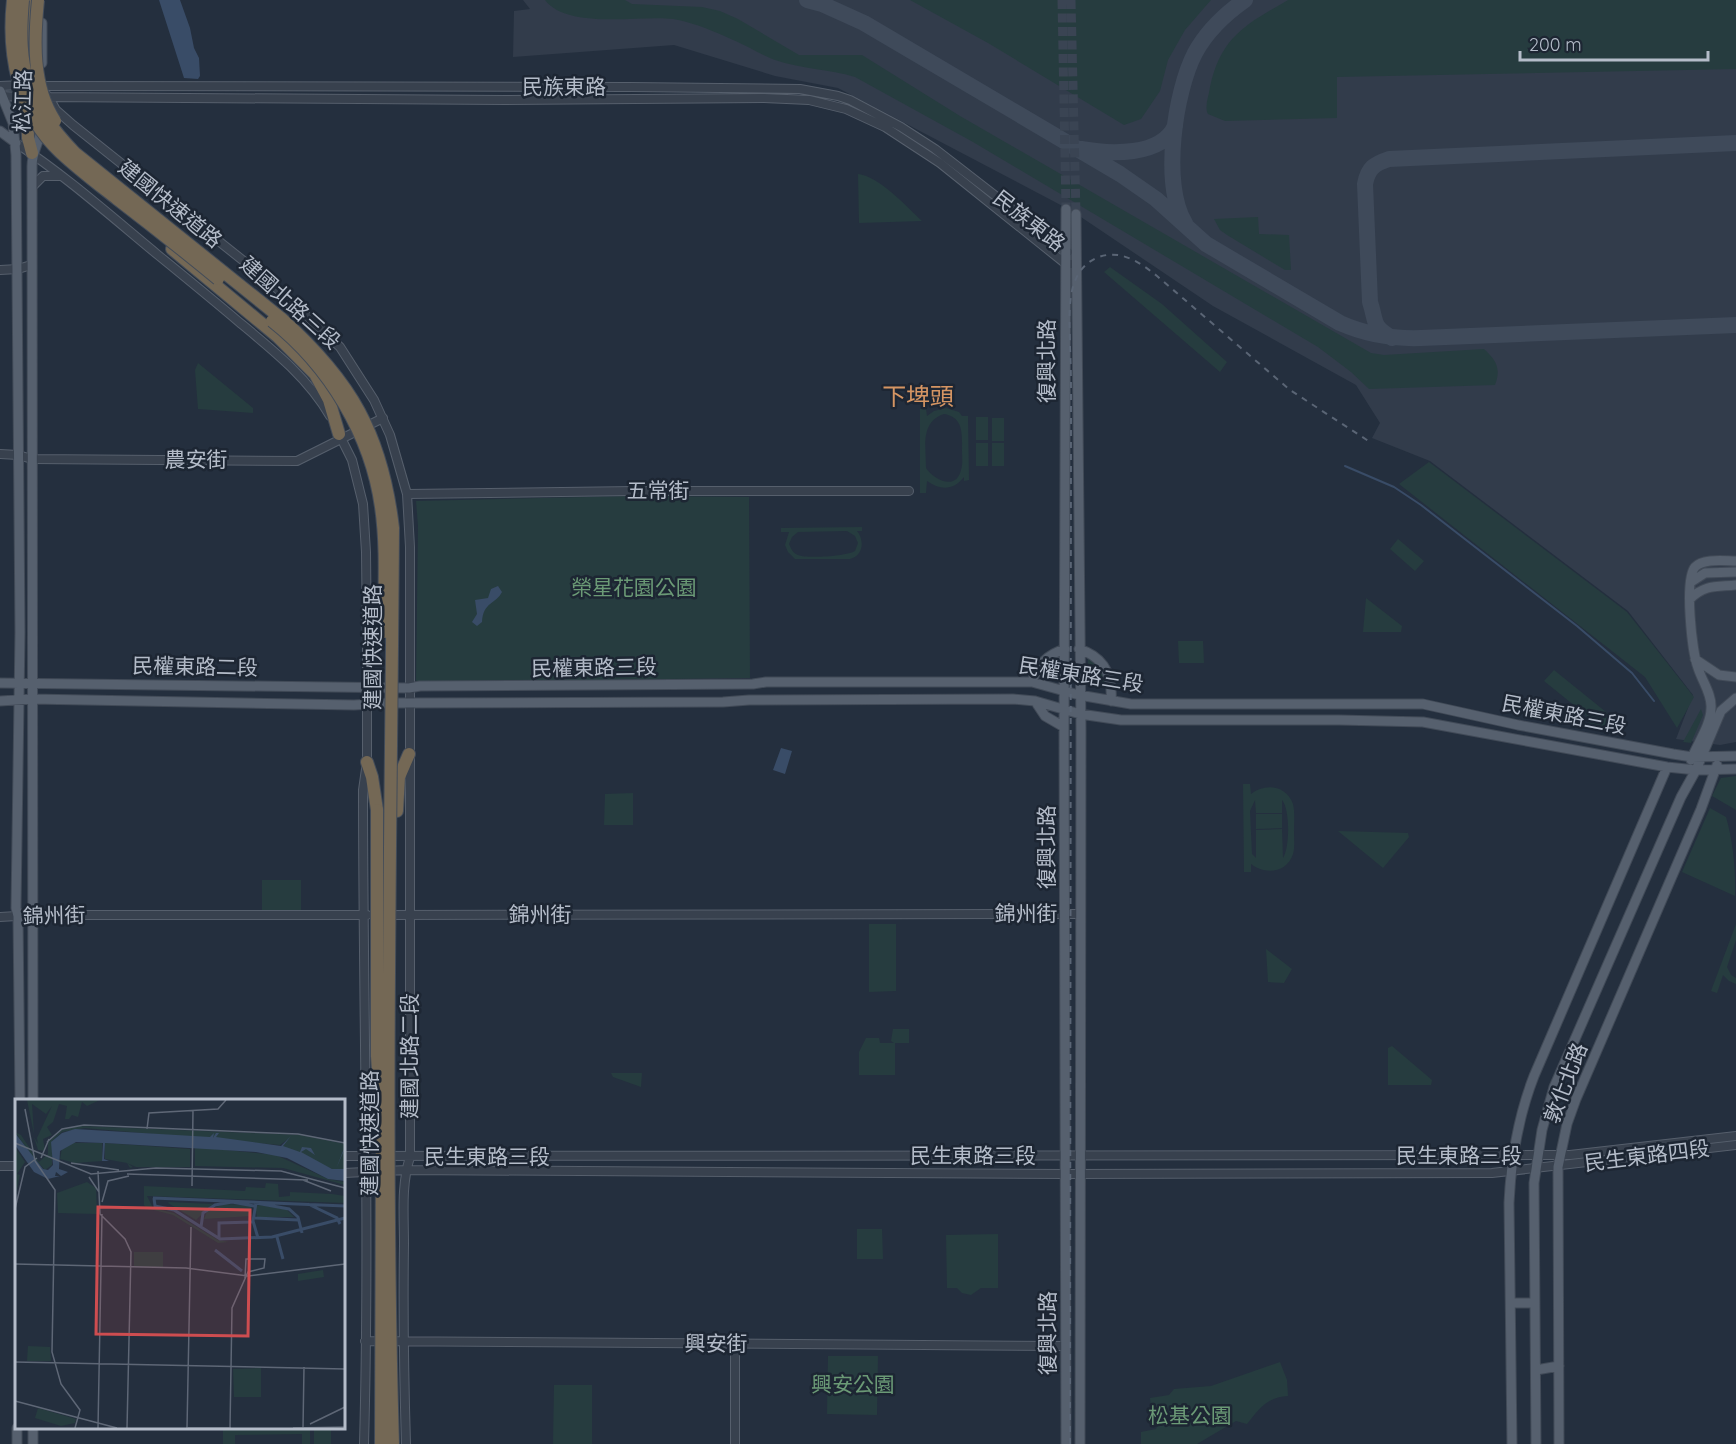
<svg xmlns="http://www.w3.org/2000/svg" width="1736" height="1444" font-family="Quicksand,'Noto Sans TC',sans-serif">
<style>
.airport{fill:#323c4b}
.green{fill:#263c3f;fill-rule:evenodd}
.water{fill:#394c67}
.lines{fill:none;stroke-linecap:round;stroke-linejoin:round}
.stream{stroke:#394c67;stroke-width:2}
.taxiway{stroke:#3f4a5a;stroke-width:16}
.major-tunnel{stroke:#3a4453;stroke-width:9;stroke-dasharray:9 4.5;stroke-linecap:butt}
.minor-casing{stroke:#565f6c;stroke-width:10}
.major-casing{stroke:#414a57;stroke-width:11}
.highway-casing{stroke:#434c59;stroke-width:14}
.minor{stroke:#38414e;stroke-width:8}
.major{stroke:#56606e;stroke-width:9}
.highway{stroke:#746855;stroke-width:12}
.rail{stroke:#5a6575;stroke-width:2;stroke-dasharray:6 6;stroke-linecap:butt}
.highway-bridge-casing{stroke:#434c59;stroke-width:14;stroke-linecap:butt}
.highway-bridge{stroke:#746855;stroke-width:12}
.labels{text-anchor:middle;stroke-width:5;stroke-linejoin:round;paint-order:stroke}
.street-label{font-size:21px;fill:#b4bcc9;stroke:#1d2633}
.park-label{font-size:21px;fill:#6b9a76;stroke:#1d2633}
.quarter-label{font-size:24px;fill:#d59563;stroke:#1d2633}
.inset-river{fill:none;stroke:#394c67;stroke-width:3}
.inset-road{fill:none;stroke:#5e6776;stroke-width:1.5}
.view{fill:#ce4d50;fill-opacity:0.15;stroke:#ce4d50;stroke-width:3}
.inset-edge{fill:none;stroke:#b4bcc9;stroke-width:3}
</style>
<rect width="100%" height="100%" fill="#242f3e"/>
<path class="airport" d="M523,0H1736V742L1720,745L1676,739L1693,695L1628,611L1430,461L1372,438L1380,423L1356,385L1213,306L1072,211L838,88L775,76L674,45L513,57L514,11L530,9Z"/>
<path class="green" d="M545,0H625L632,4L702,7L720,11L738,19L799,55H862L960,116L1371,353L1384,355L1484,349C1497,361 1501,369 1495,385L1369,389L1351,372L1318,347L973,142L855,77C829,69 801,69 775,60C766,57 758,52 750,48C730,38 695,22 673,19C639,15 568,30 545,0Z
M910,0H1211L1185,30L1168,60L1160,91L1141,119L1124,125L988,43Z
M1288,0H1736V69L1337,77V118L1225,121L1208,114C1204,106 1209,96 1210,87C1221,36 1247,24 1288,0Z
M858,174C879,176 907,207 922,221L859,223Z
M1258,217L1259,234L1289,235L1291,270H1285L1227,235L1220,230L1214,219Z
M1110,267L1162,304L1227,362L1220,372L1104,272Z
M198,363L253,408V413L198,409L195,370Z
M946,408L959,412L962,416H968L969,480L964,481V477C953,491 940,490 927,481L926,493H920V409H926L927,416L934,411ZM944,414C964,417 962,435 962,451C962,457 963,464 961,470C956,491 934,480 926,468C926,447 920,422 944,414Z
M976,417H988V440H976Z
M992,418H1004V441H992Z
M976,443H988V466H976Z
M1004,443V466H992V443Z
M1429,462L1627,612L1694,697L1677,728L1645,677L1399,484Z
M631,496L749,497L750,678L416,682L418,526L416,501Z
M862,527V531H857C865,541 863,556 850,559H795L788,552L785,545L789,532H781V528ZM847,531L855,536L858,543L855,551C848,556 807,559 798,555C793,553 791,549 789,544L792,537L798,532Z
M1398,539L1424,561L1415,571L1390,549Z
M1366,598L1402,626L1401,632H1363Z
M1178,641H1203L1204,663H1179Z
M1088,658L1101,666L1107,689L1088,682Z
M1554,670L1611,716L1607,731L1586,726L1591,719L1544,681Z
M1701,709L1703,715L1691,743L1683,742Z
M1736,776V810L1712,796L1721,778Z
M1243,784H1250L1251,794C1265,783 1286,785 1293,804C1295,812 1294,823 1294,831C1294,839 1295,847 1293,854C1287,873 1265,875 1251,864V872H1244ZM1255,800L1256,813H1282V800C1290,809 1290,847 1283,858L1282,829L1256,830V858L1252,854L1250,811Z
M633,793V825H604L605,794Z
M1710,808L1726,817C1733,841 1736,871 1735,896L1682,872Z
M1256,814H1282V828L1256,829Z
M1338,831L1408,833L1409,837L1383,868Z
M262,880H301V915H262Z
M869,924H896V991L869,992Z
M1736,924V940L1727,967L1731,975L1736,978V984L1729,981L1723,975L1717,993L1711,991Z
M1266,949L1292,969L1284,983L1268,982Z
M893,1029H909V1043H895V1075H859V1052L866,1038H879L880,1043H894L891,1041Z
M1392,1046L1432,1080L1431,1085H1388V1048Z
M611,1073H642L641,1087L613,1077Z
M857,1229H882L883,1259H857Z
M998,1234V1288H981L971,1295L962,1293L957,1288H947L946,1235Z
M828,1356H878L877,1415L827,1414Z
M1280,1362L1287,1380L1288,1396C1267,1397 1259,1409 1247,1424L1236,1421L1197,1444H1141V1432L1156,1429L1160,1421L1151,1408L1150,1398L1169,1395L1174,1389L1211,1386Z
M554,1385H592V1444H553Z
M223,1428H310V1444H302V1434L235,1435V1444H223Z
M314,1428H331V1444H314Z"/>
<path class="water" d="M159,0H180L190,28L194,48L199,58L200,76L198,79L184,78Z
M498,586L502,592C496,604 483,602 482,622L477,626L472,622L477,614L475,600L488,598L491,589Z
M781,748L792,751L785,774L773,770Z"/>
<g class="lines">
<path class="stream" d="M1345,466L1394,487L1421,505L1577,626L1632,673L1654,701"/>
<path class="taxiway" d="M807,0L822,4L864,23L1120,174L1156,199L1206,244L1340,323C1367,335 1392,339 1421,338L1736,325
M1081,149C1109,154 1161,157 1175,126
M1185,223C1161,185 1175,91 1195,53C1207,31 1225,14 1245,0
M1392,338C1371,325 1377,323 1370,302L1365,184C1368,168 1374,164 1389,159L1736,143"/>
<path class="major-tunnel" d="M1062,0L1066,209
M1071,0L1076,214"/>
<g class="minor-casing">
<path id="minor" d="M0,86L23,85
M38,86L631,87L800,89L838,96L850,100L901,127L935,149L1068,252
M0,96L25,97
M48,96L56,110L73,125L270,282L340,347L374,400L390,435L407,494L410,547V1157C401,1185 404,1215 404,1244C403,1311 404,1378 406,1444
M46,97L503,100L764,98L809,100L846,109L885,127L940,163L1066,264H1077
M16,143C66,176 112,217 158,255C185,277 212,299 239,322C273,350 308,378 330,416
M32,187L43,176H59
M0,270L18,269L31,265
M338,432L352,460L363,504L366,552L367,645V762L363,790C363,1008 370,1226 364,1444
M0,454L18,455L32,459L297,461L383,418
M407,494L634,491H909
M385,915L1079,914
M0,917L33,915H367
M344,1156L1570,1155L1736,1136
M0,1166H16
M344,1173L406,1170L1065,1174L1492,1173L1736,1145
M365,1341L1066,1346
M735,1444V1344"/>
</g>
<g class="major-casing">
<path id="major" d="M42,23V63
M0,91L13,123L16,155L20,632L16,908L18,916L20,1100
M0,131L16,143
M1066,209L1064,727L1066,1444
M1076,214L1081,730L1080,1444
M1691,582L1705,573L1736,572
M1690,599C1705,584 1717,587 1736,585
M1079,649C1104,657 1113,676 1111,701
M1695,659L1719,675L1736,677
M1032,682C1037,665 1048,654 1065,649
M0,683L409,688L420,686L753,684L766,682H1032L1079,695L1131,704H1423L1518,725L1673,754L1692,757L1736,756
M0,701L32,699L354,705L389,703L723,702L749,700L1013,699L1035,701L1080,714L1121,720H1339L1423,722L1667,767L1696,770L1736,769
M1035,701L1045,716L1064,727
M1691,760C1697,744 1711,725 1711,708C1712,694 1702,681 1698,668C1692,652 1684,580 1695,567C1703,558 1725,561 1736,561
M33,1100L32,166C32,152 39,142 42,128
M1511,1303H1535
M1536,1370L1559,1366
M17,1444V1428
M33,1444V1428
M1512,1444L1509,1203C1511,1159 1518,1117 1534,1076L1667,767
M1536,1444L1534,1183L1542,1130L1554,1087L1681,797L1696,770L1721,711L1736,698
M1559,1444L1558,1167L1567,1124L1576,1099L1701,809L1717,765"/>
</g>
<g class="highway-casing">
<path id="highway" d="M29,63L30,0
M27,104L28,138L32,153
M172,249L278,337L315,374L329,400L339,434
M367,762L372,777L377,810
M397,811L399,777L409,754"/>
</g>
<use href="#minor" class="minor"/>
<use href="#major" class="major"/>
<use href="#highway" class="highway"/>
<path class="rail" d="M1070,1444L1071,404C1071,385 1071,367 1070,348C1070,318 1063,270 1099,257C1121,249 1141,263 1157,276L1290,390L1370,442"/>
<g class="highway-bridge-casing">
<path id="highway-bridge" d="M13,0C7,54 18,113 60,152C78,169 98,184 117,199C151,225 185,252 218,279
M23,0C17,69 26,102 75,153L282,319C351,381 382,434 393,528C391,833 384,1139 393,1444
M38,0C34,40 32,86 55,121
M272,321C329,366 371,435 381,507C387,548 384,590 384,632
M377,810V1056L382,1128
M381,1444L382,1129"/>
</g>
<use href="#highway-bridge" class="highway-bridge"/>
</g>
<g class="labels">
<g class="street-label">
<text x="564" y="94">民族東路</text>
<text transform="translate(23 101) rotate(-88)" y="7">松江路</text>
<text transform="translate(170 204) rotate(39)" y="7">建國快速道路</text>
<text transform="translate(1029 221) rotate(38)" y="7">民族東路</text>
<text transform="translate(290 303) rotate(42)" y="7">建國北路三段</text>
<text transform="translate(1047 361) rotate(-90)" y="7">復興北路</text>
<text x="196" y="467">農安街</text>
<text x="658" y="498">五常街</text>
<text transform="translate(373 647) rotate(-90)" y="7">建國快速道路</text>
<text transform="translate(195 667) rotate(1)" y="7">民權東路二段</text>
<text transform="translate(594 668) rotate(-1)" y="7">民權東路三段</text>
<text transform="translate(1081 675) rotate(9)" y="7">民權東路三段</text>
<text transform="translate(1564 715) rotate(11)" y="7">民權東路三段</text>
<text transform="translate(1047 847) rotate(-90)" y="7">復興北路</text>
<text x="1026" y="921">錦州街</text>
<text x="540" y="922">錦州街</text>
<text transform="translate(54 916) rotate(-1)" y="7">錦州街</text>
<text transform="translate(410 1056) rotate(-90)" y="7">建國北路二段</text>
<text transform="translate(1566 1083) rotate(-69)" y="7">敦化北路</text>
<text transform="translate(370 1133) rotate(-90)" y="7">建國快速道路</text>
<text x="973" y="1163">民生東路三段</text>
<text x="1459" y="1163">民生東路三段</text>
<text transform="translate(1647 1156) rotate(-7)" y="7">民生東路四段</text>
<text x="487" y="1164">民生東路三段</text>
<text transform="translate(1048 1333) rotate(-90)" y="7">復興北路</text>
<text x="716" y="1351">興安街</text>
</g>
<g class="park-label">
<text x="634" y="595">榮星花園公園</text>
<text x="853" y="1392">興安公園</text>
<text x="1190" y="1423">松基公園</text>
</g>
<g class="quarter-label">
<text x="918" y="405">下埤頭</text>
</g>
</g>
<g transform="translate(15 1099)">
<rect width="330" height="330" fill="#242f3e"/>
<path d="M12,1H85L72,7L67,3L63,18L57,16L54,20H50L52,7L44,5L38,23L32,28L37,36L28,40L30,52L23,51L19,38L23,45L22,39L37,7L31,15L17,5L19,35ZM65,27L285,36L330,45V70H317L267,47L273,40L265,46L70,29L47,33L37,42V66L30,71L18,58L0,33L6,36L24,63L33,55V43L47,31ZM56,44H87V62L60,64L45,60L47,49ZM90,44L175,50V68H121L112,64L118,68L115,69L112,64L90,60ZM0,48L10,63L2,75L5,76L0,99ZM180,48L261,56L313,80L330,83V86L268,69L180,67ZM72,83L81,89L82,115L43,114L42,94ZM251,84L263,85L264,98L275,97V93L317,95L330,97V104L132,97L138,109L159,114L203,141L214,143L203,144L158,116L131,109L129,106V87L230,92L231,88L250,89ZM153,104L154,103L198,105L181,121ZM209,105L236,106L237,117L189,120L192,112ZM245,106L271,110L279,118H242L240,107ZM119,153H148V169L119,168ZM308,171L309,178L283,182V175ZM13,247L35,248L36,262H12ZM246,269V298H219L218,270ZM23,309L61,320L60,324L46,327L20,319Z" fill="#263c3f"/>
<path d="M60,30L195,38L199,34L198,39L201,34H204L201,38L266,47L276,37L268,47L285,53L287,48L296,49L300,56L291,50L286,53L317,70H321L328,52L330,49L321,70H330V82L313,80L272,59L241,53L90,44L89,60L94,62H87L88,44L61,43L45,52L44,70L53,73L46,77L41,73L40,77H45L33,80L19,73L0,46V34L28,70L33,71L38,66L36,43L47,34Z" fill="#394c67"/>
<path class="inset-river" d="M138,99L330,107M139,99L140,107L159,111L205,140L257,138L330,119M293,105L322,119L325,125M240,119L283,121M186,128L188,114L200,106L217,103L239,107M262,138L268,160M204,139V124L237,123M243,139L238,122L241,104L274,110L283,118L287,134M200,151L227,172"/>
<path class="inset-road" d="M10,10L20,62L40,91L37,253L46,285L65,311L60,329M132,30L134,14L203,10L211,1M32,43L47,30L69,26L283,35L330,44M0,44L76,75L141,69L266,72L330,89M26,59L34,40M56,64L104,71M83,72L85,115L110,140L116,153L112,329M112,75L293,81M74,78L84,93M288,81L316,92M177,87L178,11M87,103L93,82L114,77M0,110L10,68L22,59M0,165L171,169L233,177L330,165M0,263L330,270M0,302L102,329M295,325L330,308M83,329L87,115M172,329L176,128M173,329H216M215,329L217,209L233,173L249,169L250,160H231L230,179M278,329L330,328M288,329L289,268"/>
<path class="view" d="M83,108L235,111L233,237L81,235Z"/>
<rect width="330" height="330" class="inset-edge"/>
</g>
<path d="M1520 51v9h188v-9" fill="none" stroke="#b4bcc9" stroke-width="3"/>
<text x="1529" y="51" font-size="18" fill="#b4bcc9" stroke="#1d2633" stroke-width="4.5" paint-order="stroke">200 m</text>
</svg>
